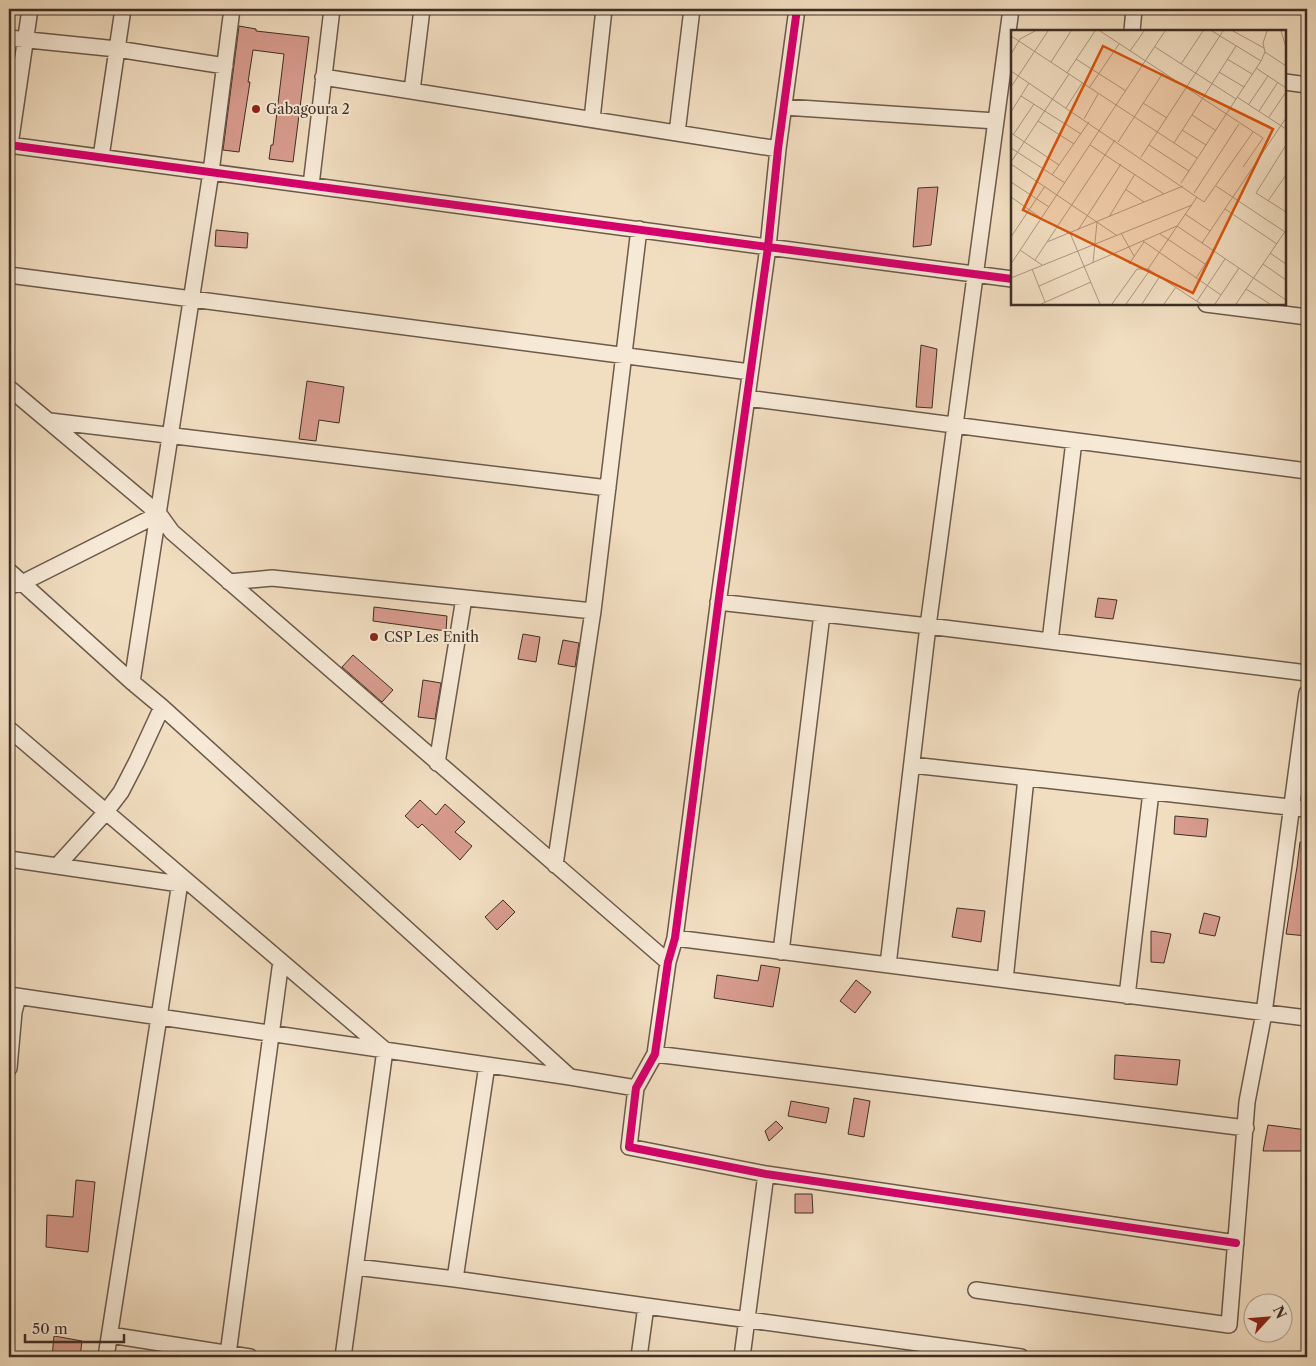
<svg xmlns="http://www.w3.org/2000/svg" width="1316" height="1366" font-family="'Libre Caslon Text',serif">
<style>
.building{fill:#d89c8e;stroke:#3f2e24}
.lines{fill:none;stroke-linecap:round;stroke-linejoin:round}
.minor-casing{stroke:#6c5a4b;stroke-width:18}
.minor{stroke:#f6e9d6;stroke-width:15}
.cycleway-casing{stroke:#f6e9d6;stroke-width:11}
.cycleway{stroke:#d6006c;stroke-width:8}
.poi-dot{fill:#8f2418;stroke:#f6e9d6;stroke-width:2}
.labels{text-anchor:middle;stroke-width:4;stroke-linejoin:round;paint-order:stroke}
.poi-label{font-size:14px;fill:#3f2e24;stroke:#f6e9d6;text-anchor:start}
.inset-road{fill:none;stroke:#aa9782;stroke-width:1}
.view{fill:#d7550e;fill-opacity:0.15;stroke:#d7550e;stroke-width:2.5}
.inset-edge{fill:none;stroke:#3f2e24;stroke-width:2.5}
</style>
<rect width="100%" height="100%" fill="#f1ddc0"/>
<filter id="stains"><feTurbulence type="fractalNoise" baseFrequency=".004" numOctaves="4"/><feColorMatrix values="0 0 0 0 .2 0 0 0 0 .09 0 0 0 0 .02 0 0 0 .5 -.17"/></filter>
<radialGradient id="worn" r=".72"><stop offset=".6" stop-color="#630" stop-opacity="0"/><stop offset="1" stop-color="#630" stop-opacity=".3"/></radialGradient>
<path class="building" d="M239,26L256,29V31L309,37L293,162L269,159L271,145H273L284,54L253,50L248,82H250L239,152L223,150Z
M938,187L931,245L913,247L918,188Z
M216,230L248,233L247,248L215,246Z
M921,345L937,349L932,408L916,407Z
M307,381L344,387L339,423L319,420L316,441L299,439Z
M1098,598L1117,600L1113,619L1095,617Z
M374,607L447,616L446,631L373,621Z
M523,634L540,637L536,662L518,659Z
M563,640L579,643L575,667L558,664Z
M353,655L393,690L382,702L342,667Z
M423,680L441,683L435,719L418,717Z
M420,800L436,815L445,804L465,822L455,832L472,846L460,860L422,824L418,828L405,816Z
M1175,816L1208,819L1206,837L1174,834Z
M1300,842H1307V936L1286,934L1297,867Z
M503,900L515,912L497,930L485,917Z
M957,908L985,911L981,942L952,937Z
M1204,913L1220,917L1215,936L1199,933Z
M1151,931L1171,934L1164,963L1151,962Z
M761,965L780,968L773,1007L714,998L717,975L758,981Z
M856,980L871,992L855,1013L840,1001Z
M1115,1055L1180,1060L1177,1085L1114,1079Z
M854,1098L870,1101L864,1137L848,1134Z
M791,1101L829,1108L826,1123L788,1116Z
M776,1121L783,1128L769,1141L765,1131Z
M1268,1125L1307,1130V1151H1263Z
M76,1180L95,1182L88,1252L46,1247L47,1215L73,1217Z
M795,1194H812L813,1213H795Z
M54,1336L82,1341L80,1357H52Z"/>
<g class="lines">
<g class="minor-casing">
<path id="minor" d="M797,9L778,149L768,247L720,590L675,938L668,962L655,1054L636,1088L629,1147L766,1174L1236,1243
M1132,31L1134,9
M9,38L117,49L225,66
M323,77L778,149
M1285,82L1307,85
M412,91L422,9
M784,107L996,121
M592,119L604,9
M677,133L692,9
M9,145L768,247L1012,279
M10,145L30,9
M101,157L123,9
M311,185L332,9
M9,275L750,372
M1206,304L1307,317
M9,388L159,514L172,532L668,962
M747,398L1307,471
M50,421L608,488
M9,571L132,682L162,707L570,1077
M229,582L272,578L593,611
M9,586L22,583L159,514
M718,602L928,626L1307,673
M1050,641L1074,441
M132,682L211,172L232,9
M9,729L385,1050L343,1357
M437,763L464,598
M912,765L1307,809
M9,859L180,884
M555,865L593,611L639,229
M57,866L105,813L121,792L137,761L162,707
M675,938L1307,1018
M781,952L822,614
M888,965L928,626L1011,9
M1005,980L1026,778
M9,995L570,1077L636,1088
M1127,996L1151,792
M655,1054L1246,1128
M9,1068L14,1012L18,997
M356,1267L455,1279L646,1306L1021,1357
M455,1279L487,1065
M976,1290L1229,1325L1247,1102L1264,1013L1307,693
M110,1335L250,1357
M228,1354L281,961
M106,1357L181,876
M639,1357L646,1306
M742,1357L766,1174"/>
</g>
<use href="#minor" class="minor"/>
<g class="cycleway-casing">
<path id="cycleway" d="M797,9L778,149L768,247L720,590L675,938L668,962L655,1054L636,1088L629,1147L766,1174L1236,1243
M9,145L768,247L1012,279"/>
</g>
<use href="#cycleway" class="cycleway"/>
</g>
<g class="poi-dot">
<circle cx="256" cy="109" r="5"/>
<circle cx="374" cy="637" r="5"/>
</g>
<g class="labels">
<g class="poi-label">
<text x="266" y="114">Gabagoura 2</text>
<text x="384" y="642">CSP Les Enith</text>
</g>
</g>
<g transform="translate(1011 30)">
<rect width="275" height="275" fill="#f1ddc0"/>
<path class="inset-road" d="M89,1L252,108L232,137M201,1L250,31M222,1L253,18M270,1L275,17M0,6L186,128M144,17L225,69M119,21L133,1M254,22L275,36M0,24L9,9L24,1M65,29L115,61M216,29L241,44M40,32L60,1M170,34L192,1M245,38L275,58M0,41L193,172L242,102M208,42L233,57M56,43L84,1M0,57L37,1M78,58L108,14M10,66L70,104M226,67L275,99M132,73L156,88M238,74L257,46M55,78L71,53M248,81L267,52M0,82L18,53M181,85L204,100M258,87L275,62M73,89L87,64M27,91L63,114M171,100L195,115M0,103L48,135M2,105L23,74M107,112L152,43M163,113L225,16M79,115L153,164M138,115L178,141M275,115L245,163L275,182M0,118L54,153M130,127L212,1M0,132L58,44M0,134L105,205M41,145L78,92M0,152L38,177M170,153L250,31L254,22L252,13L256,1M205,156L274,202M114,159L133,172M183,163L228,94M0,167L30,188M257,171L275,145M214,179L266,214M174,184L199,201M98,187L124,144M67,200L110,134M59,203L89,274M110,203L123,226M149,204L194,234M0,207L34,156M132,211L210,265M36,212L172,156M191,213L275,88M9,220L31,235M259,223L275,234M24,230L104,110M82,233L86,192M0,234L154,1M118,234L133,212M252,234L275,250M21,239L34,272M137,239L190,274M0,248L181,175M185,248L203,221M28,256L166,196L275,270M235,259L259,274M186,271L214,229M30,274L80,252M101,274L126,239H137L186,167M115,274L139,240M131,274L149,246M153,274L165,257M204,274L228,238M225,274L275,200"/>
<path class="view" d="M92,16L262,99L182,263L12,180Z"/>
<rect width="275" height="275" class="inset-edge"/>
</g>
<rect width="1316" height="1366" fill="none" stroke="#f1ddc0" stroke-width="30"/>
<rect x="10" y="10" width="1296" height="1346" fill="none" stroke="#3f2e24" stroke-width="2.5"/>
<rect x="15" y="15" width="1286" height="1336" fill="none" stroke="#3f2e24"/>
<g transform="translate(1268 1318) rotate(64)"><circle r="24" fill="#f6e9d6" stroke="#ad9e8f"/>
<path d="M0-4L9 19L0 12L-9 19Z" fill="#8f2418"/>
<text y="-8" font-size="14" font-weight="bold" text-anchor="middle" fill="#3f2e24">N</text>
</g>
<path d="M25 1334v8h99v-8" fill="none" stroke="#3f2e24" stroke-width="2.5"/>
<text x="32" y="1334" font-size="15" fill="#3f2e24" stroke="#f6e9d6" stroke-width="4" paint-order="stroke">50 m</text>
<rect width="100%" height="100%" filter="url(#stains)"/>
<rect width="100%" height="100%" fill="url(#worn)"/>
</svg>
